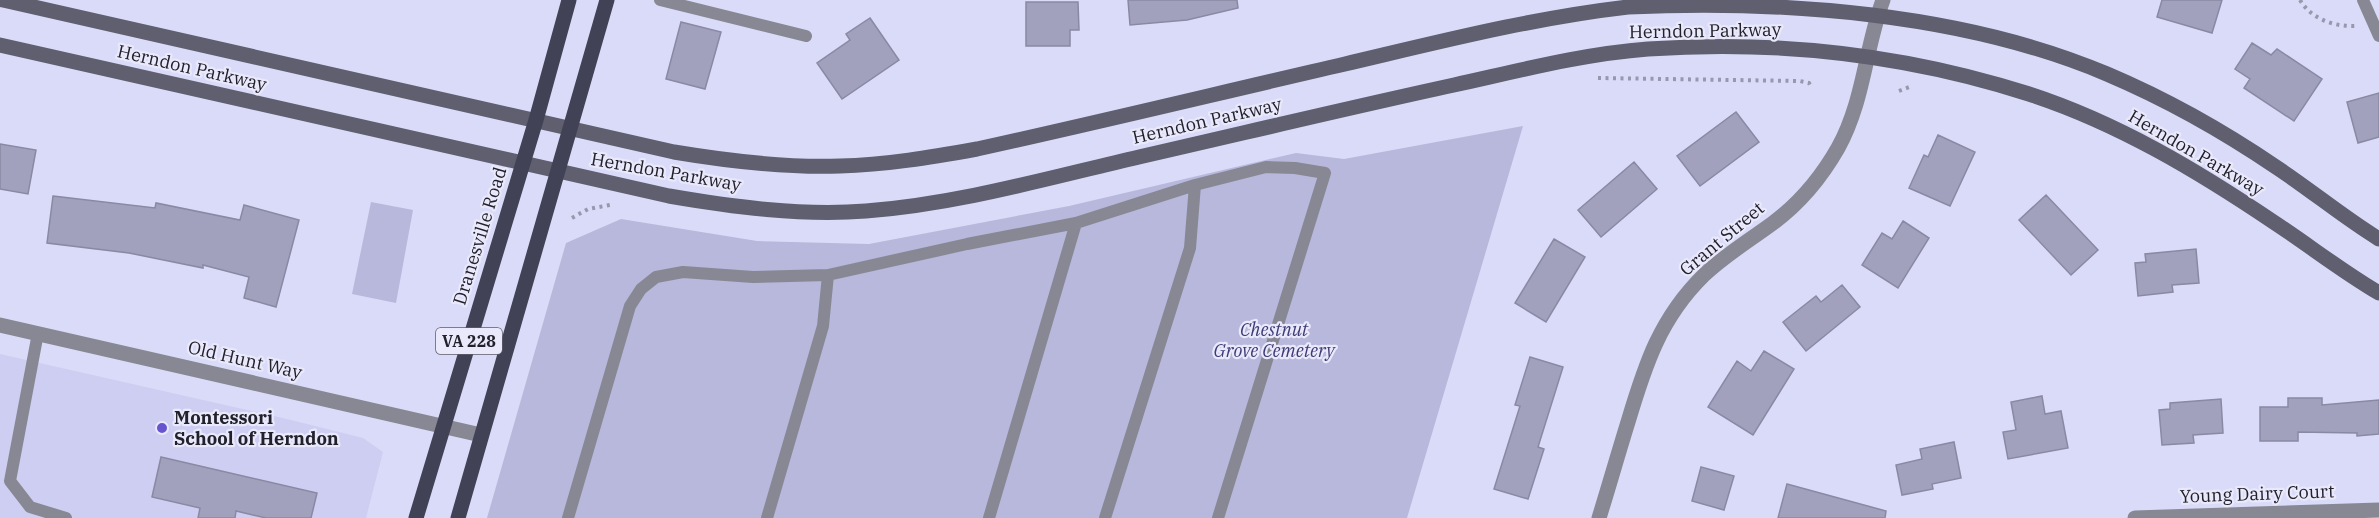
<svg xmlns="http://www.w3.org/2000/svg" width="2379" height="518" font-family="'IBM Plex Serif',serif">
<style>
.built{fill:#cdcef2}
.green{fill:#b7b8dc}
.building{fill:#a1a1bd;stroke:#8989a4;stroke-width:1.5}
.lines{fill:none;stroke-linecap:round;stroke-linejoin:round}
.path{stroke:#9798ae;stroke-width:4;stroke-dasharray:3 4.5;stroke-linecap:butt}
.service{stroke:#878894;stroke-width:12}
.minor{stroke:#878894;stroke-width:15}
.secondary{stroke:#5f5f70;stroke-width:15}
.primary{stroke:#424256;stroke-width:15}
.poi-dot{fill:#6655cf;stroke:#e9e9fb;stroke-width:2}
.labels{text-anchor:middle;stroke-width:4.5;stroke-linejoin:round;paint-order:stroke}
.shield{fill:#e9e9fb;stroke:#5d5d6a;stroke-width:1.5}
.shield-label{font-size:16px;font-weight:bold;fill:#21212c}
.street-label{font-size:18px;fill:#21212c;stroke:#e9e9fb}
.park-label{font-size:18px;font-style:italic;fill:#3e3a75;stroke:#e9e9fb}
.poi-label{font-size:18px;font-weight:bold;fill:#21212c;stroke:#e9e9fb;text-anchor:start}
</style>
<rect width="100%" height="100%" fill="#dadbf8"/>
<path class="built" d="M0,354L287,419L363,438L383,452L366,518H0Z"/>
<path class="green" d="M1523,126L1407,518H487L566,243L621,219L757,241L869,244L1069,206L1296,153L1344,159Z
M371,202L413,210L396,303L352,294Z"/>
<path class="building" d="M1128,0H1237L1238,8L1187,20L1130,25Z
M2162,0H2222L2212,33L2157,17Z
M1026,2H1078L1079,30H1070V46H1026Z
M870,18L899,60L842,99L817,63L850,40L846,34Z
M681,22L721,32L705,89L666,79Z
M2252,43L2271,55L2277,49L2322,79L2294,121L2244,88L2250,79L2235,69Z
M2379,93V137L2358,143L2347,102Z
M1736,112L1759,142L1700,186L1677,156Z
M1938,135L1975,152L1950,206L1909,188L1924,155L1928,157Z
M0,144L36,150L28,194L0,189Z
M1634,162L1657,189L1601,237L1578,210Z
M2046,195L2098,250L2071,275L2019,220Z
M53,196L155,208L156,203L240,220L244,205L299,220L276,307L244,298L249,277L203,265V268L129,253L47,243Z
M1903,221L1929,238L1898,288L1862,265L1882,233L1892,239Z
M1554,239L1585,257L1546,322L1515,303Z
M2196,249L2199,283L2172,285L2173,292L2138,296L2135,263L2146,262L2145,254Z
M1842,285L1860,307L1806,351L1783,322L1816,296L1821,302Z
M1764,351L1794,369L1753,435L1708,407L1737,361L1751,371Z
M1530,357L1563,367L1538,447L1544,449L1528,499L1494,489L1520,406L1515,405Z
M2042,396L2045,414L2061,411L2068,448L2008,459L2003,432L2016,430L2011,402Z
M2288,398H2322V405L2379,400V434L2357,436V433L2298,432V441H2260V407H2288Z
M2221,399L2223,433L2193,435L2194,443L2162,445L2159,410L2170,409V403Z
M1954,442L1961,478L1932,484L1933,489L1902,495L1896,465L1922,459L1920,449Z
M161,457L317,493L311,518H266L236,511L235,518H198L200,508L152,497Z
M1701,467L1734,476L1724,510L1692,501Z
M1787,484L1886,511L1885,518H1778Z"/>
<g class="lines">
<path class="path" d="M2300,0C2311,19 2335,27 2356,26
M1598,78L1800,81L1809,83L1811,87
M1899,91L1912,86
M572,218L588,209L610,205"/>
<path class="service" d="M660,0L806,36
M2363,0L2379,36
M38,333L10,481L30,507L66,518
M568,518L630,306L641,289L656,277L683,272L753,277L828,275L967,244L1076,223L1195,185L1266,167L1295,168L1325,173L1218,518
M767,518L823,326L828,275
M989,518L1076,223
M1105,518L1190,248L1195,185"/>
<path class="minor" d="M0,325L481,435
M1599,518C1609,486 1618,454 1628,422C1645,365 1660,318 1704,275C1725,255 1750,240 1773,223C1800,203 1822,176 1838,148C1864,101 1865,49 1883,0
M2135,518L2379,510"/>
<path class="secondary" d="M3,0L674,152C728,161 784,168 840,166C886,165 932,157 977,149C1100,122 1223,92 1345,64C1439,42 1532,18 1628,7C1784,0 1963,13 2107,74C2166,99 2223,131 2276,167C2311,190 2343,217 2379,239
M0,45L669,196C733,207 801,216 866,211C958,204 1048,178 1139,157C1244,133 1348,108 1454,85C1518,71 1582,54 1648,49C1779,40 1904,54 2029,94C2118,123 2198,171 2275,223C2310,246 2343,272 2379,293"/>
<path class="primary" d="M416,518L536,120L569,0
M458,518L607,0"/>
</g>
<circle class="poi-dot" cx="162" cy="428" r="6"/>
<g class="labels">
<rect class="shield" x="436" y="328" width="66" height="26" rx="4.5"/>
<g class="shield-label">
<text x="469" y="347">VA 228</text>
</g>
<g class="street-label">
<text transform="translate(1705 31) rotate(-1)" y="6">Herndon Parkway</text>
<text transform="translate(192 68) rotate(13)" y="6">Herndon Parkway</text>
<text transform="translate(1207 121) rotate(-13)" y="6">Herndon Parkway</text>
<text transform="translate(2196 153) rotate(30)" y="6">Herndon Parkway</text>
<text transform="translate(666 172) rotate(10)" y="6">Herndon Parkway</text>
<text transform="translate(480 236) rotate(-73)" y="6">Dranesville Road</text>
<text transform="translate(1722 239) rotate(-40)" y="6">Grant Street</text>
<text transform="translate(245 360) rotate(13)" y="6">Old Hunt Way</text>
<text transform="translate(2257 494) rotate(-2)" y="6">Young Dairy Court</text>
</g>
<g class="park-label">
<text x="1274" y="336">Chestnut<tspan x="1274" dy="21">Grove Cemetery</tspan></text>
</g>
<g class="poi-label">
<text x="174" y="424">Montessori<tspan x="174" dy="21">School of Herndon</tspan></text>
</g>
</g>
</svg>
